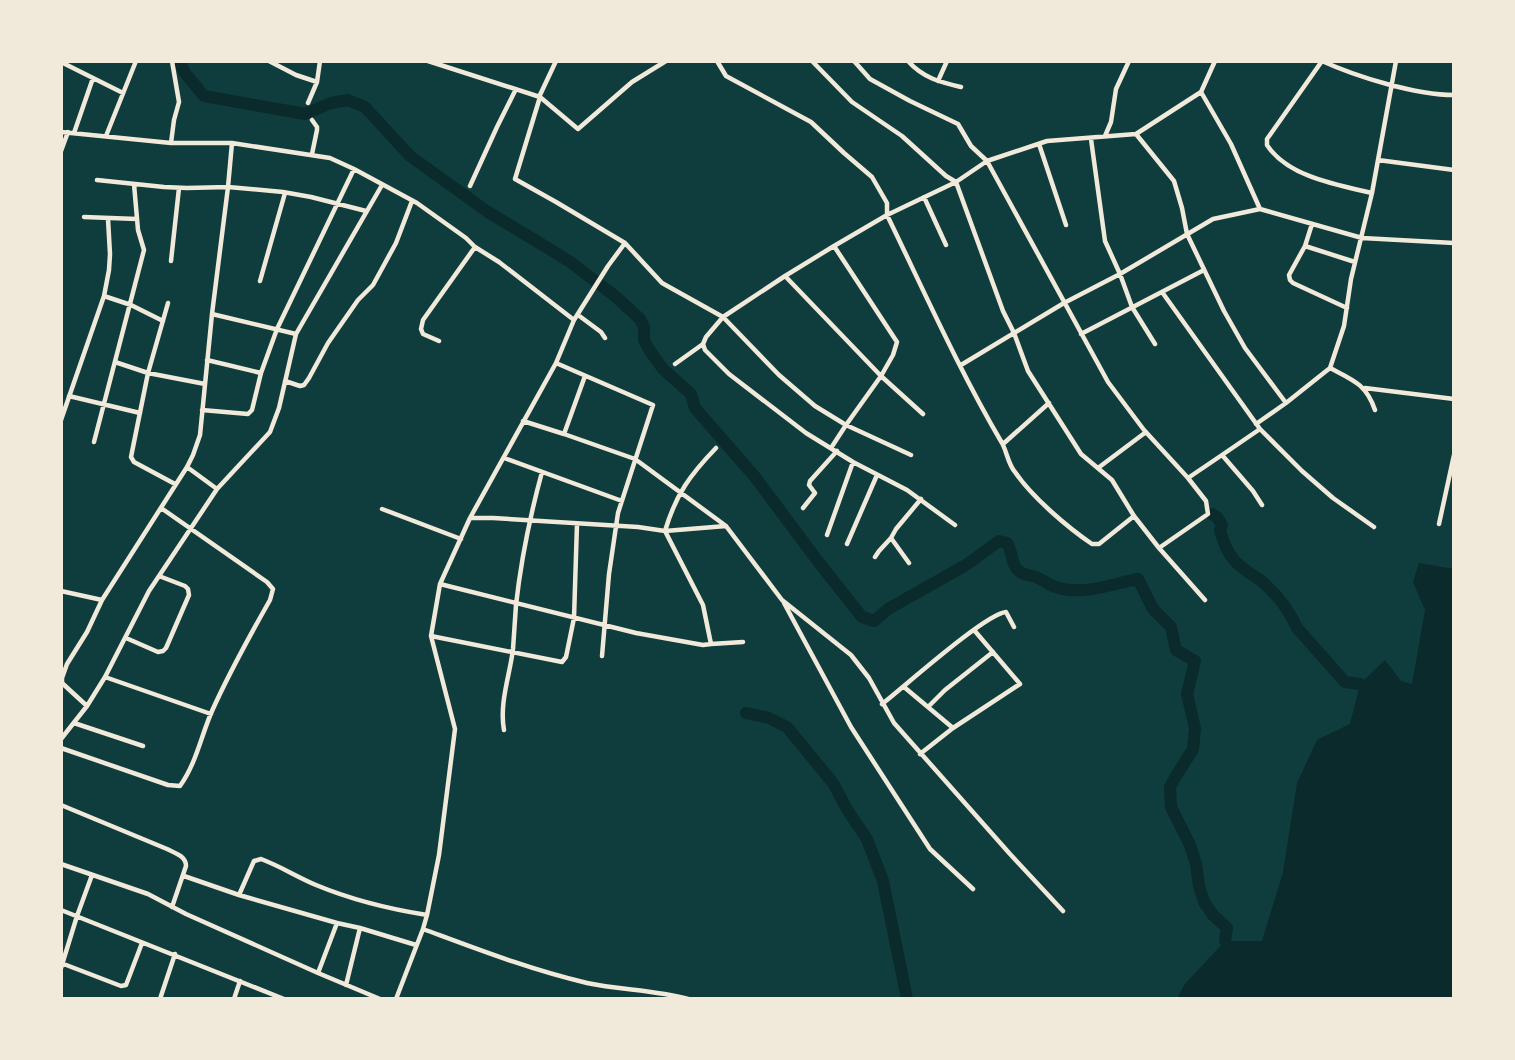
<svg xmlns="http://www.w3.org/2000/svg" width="1515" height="1060" font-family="'DejaVu Sans',sans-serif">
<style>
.water{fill:#0a2a2b}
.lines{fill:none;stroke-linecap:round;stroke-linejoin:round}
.river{stroke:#0a2a2b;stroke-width:12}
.minor{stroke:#f1e9da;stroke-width:4.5}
</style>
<rect width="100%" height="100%" fill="#0f3d3e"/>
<path class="water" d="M1419,563L1454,569V999H1177L1184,985L1225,941H1262L1283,872L1297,783L1317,740L1350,724L1360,684L1385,660L1401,681L1412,684L1425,610L1413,582Z"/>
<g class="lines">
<path class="river" d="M179,61L185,73L204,96L305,114L331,103L348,100L365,107L410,156L488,212L569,261L615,296L640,319L644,327V340L650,351L663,369L691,394L695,408L755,477L820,564L862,617L874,621L888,609L966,565L999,541L1007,543C1012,551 1012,563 1016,568C1021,575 1029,575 1036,577C1043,580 1049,585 1056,587C1082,596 1112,584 1138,579L1153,609L1171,627L1176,650L1195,661L1187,694L1195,728L1193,749L1176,776L1170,787L1171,807L1190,845L1196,864L1199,886L1204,902L1213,915L1227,928L1225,941
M1212,514L1217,517L1222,525L1220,530C1223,540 1226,551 1234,560C1241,568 1251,574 1260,580C1275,592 1289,610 1297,628L1345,682L1360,684
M746,713L769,718L787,727L833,783L848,811L867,839L883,881L907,999"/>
<path class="minor" d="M269,61L296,75L317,82
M428,61L540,97
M666,61L632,82L578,129L540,97L515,179L556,202L625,243L662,283L723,317L779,375L815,406L846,425L881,376L923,414
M717,61L726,76L811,122L844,153L872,177L887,203V215C924,291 959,370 1002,443C1007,452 1008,464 1015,472C1032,497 1067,527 1092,544H1099L1134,516
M812,61L852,102L902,136L946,176L956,182L1003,311L1014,333L1028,371L1081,454L1112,480L1134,516L1159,548L1205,600
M854,61L870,79L910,101L958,124L971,146L987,161L1108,382L1144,430L1188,478L1206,501L1208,514L1159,548
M908,61C923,78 940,82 961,87
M61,62L123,93
M938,81L947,61
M1201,92L1215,61
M540,95L556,61
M308,103L317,82L320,61
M61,132L171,143H232L330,158L354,169L417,203L466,238L475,247L499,262L574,320L556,363L470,518L440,584L431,636L455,729L439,855L427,915L423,929L396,999
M74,133L93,78
M1136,134L1174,181L1182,208L1187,234L1224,311L1245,348L1286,403
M106,136L136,61
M1105,136L1111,122L1116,89L1129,61
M1091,139L1105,241L1120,274L1132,307L1155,344
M171,143L174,120L179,102L172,61
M1039,144L1066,225
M61,151L68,132
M312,154L317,130V127L312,120
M1378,160L1454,170
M97,180L164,187L187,188L228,187L283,192L311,197L366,211
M470,186L497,127L516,89
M1372,193C1338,185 1288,177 1267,145V139L1272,132L1322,61C1357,77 1416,95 1454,95
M924,197L946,245
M84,217L137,219
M1312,224L1305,246L1355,262
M834,246L785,276L723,317L706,337L703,344L705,350L729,374L806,433L853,462L907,490L955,525
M1305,246L1289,275L1290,280L1293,283L1347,308
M171,261L179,188
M785,276L881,376L893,355L897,342L834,246L887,215L956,182L987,161L1047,141L1136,134L1201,92L1231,144L1260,209
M260,281L285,193
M1162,292L1260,429L1302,471L1333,498L1374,527
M104,296L131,305L163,321
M168,303L148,373L131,457L134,462L175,484
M212,314L296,334
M578,315L601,332L605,338
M574,320L608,266L625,243
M1081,334L1204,270
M439,341L423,334L421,329L423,320L475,247
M207,360L261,373
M115,362L148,373L205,384
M556,363L653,405L618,513L609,574L602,656
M675,364L703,344
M961,365L1064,303L1120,274L1213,219L1260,209L1362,238L1454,243
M285,381L300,386L304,385L309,378L328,343L358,300L373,285L396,243L412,201
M1365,388L1454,399
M69,396L140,413
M202,410L248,414L252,410L261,373L277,329L354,169
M1375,410C1366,384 1353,380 1330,368L1344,326L1351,279L1372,193L1396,61
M61,420L104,296L109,270L110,254L108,219
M523,421L564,434L635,459L726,526L782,600L851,655L869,678L894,723L1010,854L1063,911
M1256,424L1286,403L1330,368
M564,434L585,376
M94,442L144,250L138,230L134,184
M1003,444L1049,403
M831,448L846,425L911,455
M1222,455L1260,429
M504,458L622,501
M187,467L217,489
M1098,468L1146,432
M1188,478L1222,455L1253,491L1262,505
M803,508L815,493L809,485L810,481L837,451
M382,509L461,539
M471,518H493L638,527L665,531L726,526
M1439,524L1454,455
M827,535L853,462
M891,538L909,563
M847,544L877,475
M875,557L879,551L891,538L896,529L921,499
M440,584L636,633L703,645L711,644L703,605L665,531C676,494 690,475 716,448
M61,591L102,600
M784,603L851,727L930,849L973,889
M431,636L562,662L566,657L574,618L577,524
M126,638L158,652L163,651L166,648L189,595L188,589L185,586L159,576
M711,644L743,642
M105,677L211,714
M904,687L953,728
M882,704C904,687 985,614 1006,612L1014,627
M87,706L62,683V678L67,664L87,632L102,600L187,467L193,455L200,435L212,314L228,187L232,143
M928,707L945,690L993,652
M74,723L143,746
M504,730C499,703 510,675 513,649C514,634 515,620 516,605C521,560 530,516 542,472
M61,739L87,706L105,677L149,591L217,489L270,432L279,408L296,334L382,185
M61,748L168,785L180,786C196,764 201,736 212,711C229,673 249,637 270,600L273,589L267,582L161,508
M920,754L953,728L1020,684L974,630
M61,805L167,849C175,853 186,856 186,866L172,907
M61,864L148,894L186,914L318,973L380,999
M184,876L239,895L337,923L318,973
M239,895L254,861L261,859C280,866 297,877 316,885C352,900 389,909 427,915
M61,910L284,999
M337,923L360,928
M423,929C477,949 531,970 587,983C620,990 655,990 688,999
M61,963L121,986L126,985L142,943
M61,968L77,916L92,875
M346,985L360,928L416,945
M160,999L175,954
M234,999L240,981"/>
</g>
<rect width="1515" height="1060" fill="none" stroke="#f1e9da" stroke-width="126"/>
</svg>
